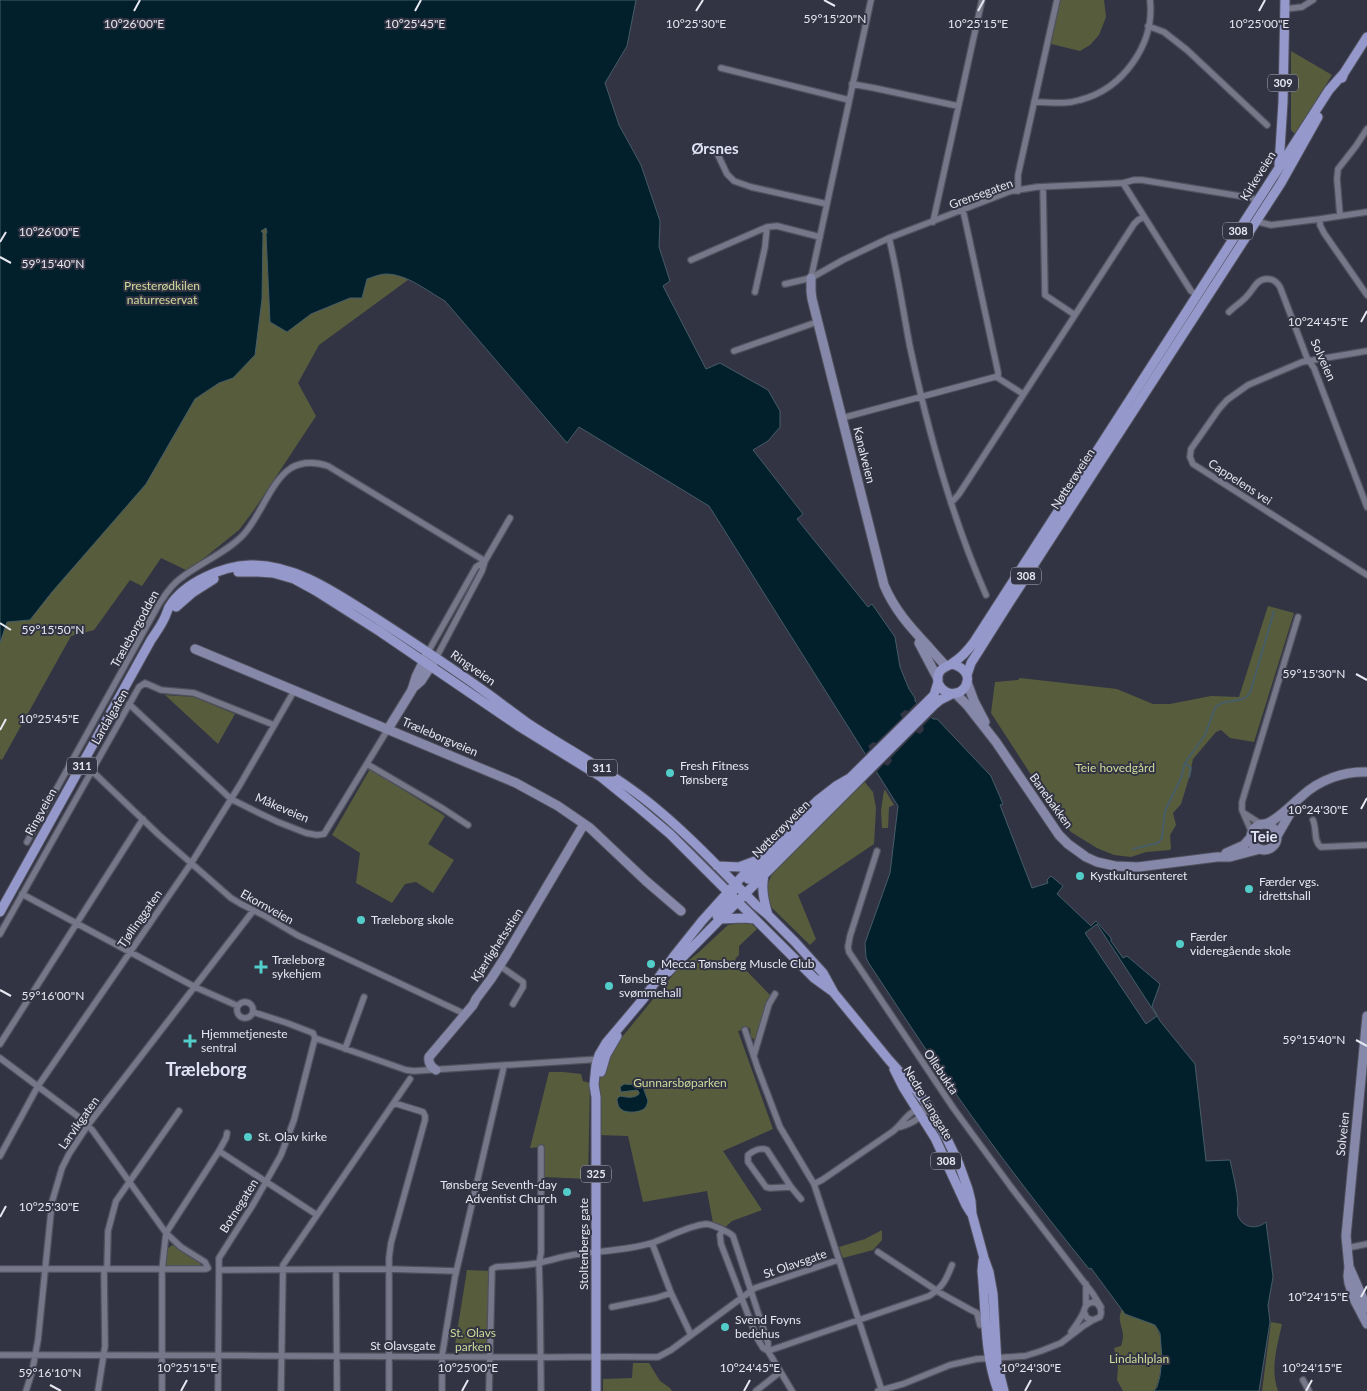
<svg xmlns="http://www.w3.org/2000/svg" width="1367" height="1391" font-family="Lato,sans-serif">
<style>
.green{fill:#575d3c}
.water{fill:#01202c;stroke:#465c67;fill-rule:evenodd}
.pier{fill:#333443}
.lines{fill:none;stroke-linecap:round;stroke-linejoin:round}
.stream{stroke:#465c67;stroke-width:2}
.street-casing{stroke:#50515e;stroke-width:8}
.secondary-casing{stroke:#50515e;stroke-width:11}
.primary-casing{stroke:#50515e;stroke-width:11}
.street{stroke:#767889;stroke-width:5.5}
.secondary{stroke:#8688a9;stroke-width:9}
.primary{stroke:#9598ca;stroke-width:9}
.ticks{fill:none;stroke:#e6e7f1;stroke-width:2}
.poi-dot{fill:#53cdc9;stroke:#333443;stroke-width:2}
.labels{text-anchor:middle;stroke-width:4;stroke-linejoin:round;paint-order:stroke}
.shield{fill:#333443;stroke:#b0b1bd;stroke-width:1}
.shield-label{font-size:11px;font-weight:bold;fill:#e6e7f1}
.street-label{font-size:12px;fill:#e6e7f1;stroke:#333443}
.park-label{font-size:12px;fill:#ceda9a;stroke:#333443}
.poi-label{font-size:12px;fill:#e6e7f1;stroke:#333443;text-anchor:start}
.quarter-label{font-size:15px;font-weight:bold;fill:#e0e2f6;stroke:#333443}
.district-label{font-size:18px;font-weight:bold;fill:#e0e2f6;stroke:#333443}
.ticks-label{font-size:12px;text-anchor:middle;fill:#e6e7f1;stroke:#333443;stroke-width:4;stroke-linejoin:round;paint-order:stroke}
</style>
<rect width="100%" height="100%" fill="#333443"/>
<path class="green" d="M0,0H38L412,277L319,345L298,383L316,416L254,510L239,530L188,571L161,558L142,586L130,580L94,630L71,636L2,760L0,759Z
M1057,0H1104L1106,17L1099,35L1090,45L1080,51L1047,43Z
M1291,51L1332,75L1295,134L1291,130Z
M1268,606L1294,613L1254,742L1230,738L1221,730L1216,732L1193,759L1189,778L1181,804L1173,813L1176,825L1170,835L1171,848L1170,850L1146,852L1131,857L1114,855L1097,848L1071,832L1064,824L1052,807L991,713L995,682L1018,680L1020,678L1117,689L1153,704H1170L1211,696L1239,697Z
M165,695L194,697L235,714L218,744Z
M370,769L445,816L428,844L454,860L433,893L416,882L405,884L392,903L356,883L360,853L332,835Z
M863,780L873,792L876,808L874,844L798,895L816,939L810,945L772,908L768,896V883L774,870Z
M885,790L894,805L889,807L888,828H882L881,810L884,791Z
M740,923L752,924L757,929L739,946V955L735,959L770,995L755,1040L751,1037L750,1028L738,1031L773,1129L723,1151L762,1210L732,1221L722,1230L713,1223L707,1191L643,1202L628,1136L597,1135L599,1083L605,1058L676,971L699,952L728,925Z
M549,1072H563L581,1074L583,1081L590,1083L588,1179L544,1177L542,1147L530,1148Z
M882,1230V1240L873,1250L843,1258L839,1247L865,1239Z
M173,1245L200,1262L201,1266L200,1267L166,1266C166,1258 164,1248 173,1245Z
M467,1270L491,1271L489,1357H453Z
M1122,1308C1122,1309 1125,1314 1126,1314C1134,1320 1149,1319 1155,1326C1166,1337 1162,1379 1154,1391H1123L1117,1380L1118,1367L1114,1348L1121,1346C1125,1333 1122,1332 1120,1321C1119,1317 1121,1312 1122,1308Z
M1271,1322L1282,1324C1277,1347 1270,1369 1278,1391H1262Z
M633,1363H649L660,1381L670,1388L672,1391H603V1379L632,1378Z"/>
<path class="water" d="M0,0H636L627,46L605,83L619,125L641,165L660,221L659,247L670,281L663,286L706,369L720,363L768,390L780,411V427L768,441L753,450L803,514L797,519L868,607L872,604L895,637L900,667L909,689L915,698V701L933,719H937L991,776L1003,804L1000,805L1032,888L1048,883L1047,880L1051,876L1063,886L1057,894L1091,926L1096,921L1111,938V941L1123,958L1127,956L1160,984L1152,1006L1160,1021L1195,1064L1206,1161L1230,1160C1233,1174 1237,1189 1238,1203C1238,1209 1236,1213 1239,1218C1245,1229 1258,1229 1266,1222L1273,1277L1268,1305L1270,1322L1259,1391H1154L1157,1387L1160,1376L1162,1359L1160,1333L1155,1325L1125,1314L1091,1268L1089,1269C1043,1212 998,1154 956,1094C926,1050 897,1006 868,962L866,957L865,943L890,873L898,806L709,506L579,427L567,443L445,301C427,291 407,274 386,274C380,274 373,277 367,279L362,298H350L311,314L287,332L270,322L266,234L267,232L266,228L261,231L263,233L262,299L255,355L233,378L219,383L195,399L146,484L52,592L30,620L7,622L0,643ZM1097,924L1157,1016L1146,1024L1085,933Z
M624,1084L638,1085L643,1087L648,1101C647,1104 647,1106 644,1109C638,1113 623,1114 619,1107C618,1105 617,1101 617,1099L620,1096C626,1097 634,1099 639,1094V1092L637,1090L621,1092L620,1087Z"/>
<path class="pier" d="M918,701L933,716L923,726L924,730L920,734L916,732L891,758L892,761L888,766L884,764L875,774L863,756L870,749L868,746L873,742L876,743L902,718L900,714L905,710L908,711Z"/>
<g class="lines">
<path class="stream" d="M1185,763L1191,768L1189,777
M1133,849L1158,843L1162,838L1165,811L1181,778L1185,763L1205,735L1215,708C1224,697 1242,705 1250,693L1274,611"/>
<g class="street-casing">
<path id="street" d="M1285,9L1302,7L1313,0
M1148,26L1164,32L1187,50L1267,125
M721,68L849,100
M852,84L874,88L958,106
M1034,102C1050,102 1065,105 1080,100C1123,89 1155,44 1150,0
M718,155L727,174L734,181L751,187L827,204
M1123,183L1191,291L1197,295
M1043,187L1045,295L1075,315
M1018,191V175L1057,0
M963,210L998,372V378
M1340,216L1337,179L1338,169L1356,146L1367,129
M1320,219L1367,212
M1255,221L1271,225L1320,219V225L1324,233L1367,295
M933,222L982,0
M889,238C898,274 903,311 910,347C928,431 951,516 986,595
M691,260L767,227L777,226L820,237
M811,278L871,0
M785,284L811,278L843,260L889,238L1011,191L1037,187L1123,183L1134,180H1142L1252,198
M755,292L765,247L767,227
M1229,312C1235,306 1242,302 1247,296C1254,289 1257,278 1268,279C1274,279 1277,282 1280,287L1307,358L1314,368L1367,507
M734,351L817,322
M1367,351L1302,362L1248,385L1227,400L1219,409L1191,449L1190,457L1193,464L1367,575
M842,418L995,377L998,378L1023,394
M951,503L959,494L1134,224L1138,220L1144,217
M428,652L476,567L485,561
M436,658L482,571L485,561L510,518
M129,704L231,799L261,814L278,822L306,833L317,835L324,834L388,729
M367,764L442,808L468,825
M91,770L159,835L231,898L241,904L265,916L297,935L465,1014
M1244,813L1261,824
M1313,820C1317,829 1313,841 1321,847L1367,845
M1252,833L1242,810V802L1298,617
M27,842L159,604C165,595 171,585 181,578C200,563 229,551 244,534C261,515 271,481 291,468C303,461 316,462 328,466L485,561
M877,851L850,936L848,947L849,952L954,1109L1011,1187L1093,1294L1101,1307
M22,894L195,987L238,1006
M0,934L139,687L145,683L161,690L194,693L274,725
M500,966L523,982V987L513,1004
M237 1010a8 8 0 1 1 16 0a8 8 0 1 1-16 0Z
M253,1012L287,1023L313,1033L315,1038L406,1070L414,1071L601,1059
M745,1030L758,1069L780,1127L814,1184L882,1391
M0,1044L143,819
M345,1049L364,997
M754,1055L769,1004L775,994
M0,1058L84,1121L93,1131L166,1233L181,1247L205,1262L208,1268L206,1269H0
M900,1127C913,1123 921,1118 929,1107
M541,1148V1253L539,1263L540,1299L541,1391
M219,1151L317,1215
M0,1156L38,1086L192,862L241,783L294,691
M814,1184L822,1180L892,1132C901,1126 906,1114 916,1110C920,1108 925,1108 929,1107
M791,1187L767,1150C761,1147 753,1151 748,1155V1162L766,1187L770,1188L791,1187L801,1199
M722,1231L720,1235L721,1244L757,1338L763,1348L768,1351L792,1391
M652,1243L671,1293L691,1335
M1347,1248L1367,1244
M878,1252L942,1294L971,1310L977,1313L980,1325
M107,1269L108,1231L116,1201L179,1111
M219,1270L388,1269L456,1271
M336,1270L337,1391
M1086,1306V1284
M612,1307L656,1298L671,1293
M1071,1332C1076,1325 1081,1319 1084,1311C1085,1307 1085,1306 1088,1304C1098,1298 1103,1310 1100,1317L1093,1320L1087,1318L1084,1312
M768,1351L929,1296C943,1287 946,1280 952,1265
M0,1355C163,1356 325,1355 488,1357C545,1358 601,1356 658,1357L671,1350L755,1288L838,1260
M1303,1380L1309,1391
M26,1391L32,1372L38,1340L52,1202L62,1168L69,1154L88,1125L253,911
M98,1391L105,1346L104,1269
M162,1391V1270L166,1233L219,1151L226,1138L227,1133
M218,1391L219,1258L254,1203L281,1155L294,1120L315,1038
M281,1391L283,1265L410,1079
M389,1391V1258L391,1243L425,1120V1116L423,1112L394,1103
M442,1391V1356L455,1277L504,1066
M489,1391L492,1269L496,1267C509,1266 524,1266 538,1263C549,1261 560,1257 572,1255C598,1251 625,1251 652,1243C669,1237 687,1226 706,1224C712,1224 729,1232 733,1236L768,1343V1351
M756,1391L780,1372
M878,1391L903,1384L950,1365L977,1359L1025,1356L1041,1351L1061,1343L1082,1327L1093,1320"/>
</g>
<g class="secondary-casing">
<path id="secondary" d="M811,278V291L812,299L884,585C894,609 910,627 927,645C933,652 939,659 946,666
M919,643L938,679
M195,649L516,783L558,806L590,828L646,881L681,911
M967,682L974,701L985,722
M412,689L421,681L436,658
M955,693L967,705L996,742L1059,835L1068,844L1086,857L1097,862L1115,866L1138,867L1217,857H1230L1260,849
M388,729L412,690L416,677L428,652
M1266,824C1280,818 1290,806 1302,796C1319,780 1344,771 1367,772
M1251 837a13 13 0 1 1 26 0a13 13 0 1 1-26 0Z
M1277,836L1292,810
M1226,853L1244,845L1251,837
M1367,1016L1346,1236L1349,1267L1348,1276L1349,1283L1355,1301L1367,1324
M436,1070C431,1067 428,1063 429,1057L473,1005L476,999L491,979L507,954L584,824
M1350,1269L1367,1308"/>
</g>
<g class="primary-casing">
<path id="primary" d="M1342,78L1344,73L1367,37
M1279,165L1283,102L1285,0
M238,572H258L273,573L294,579L316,591L379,631L520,727L601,777L638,807L670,834L814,978L832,991
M176,607L192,593L214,579
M952,664C963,667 972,675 965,687C955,702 932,689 939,673C942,666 949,667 954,662C962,657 968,650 974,642L1329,90L1344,73
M967,675L971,663L1007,606L1281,183L1318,117
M717,866L739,867L755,861
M764,875C761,889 764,901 768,915
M748,879L829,799L845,786L850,778L929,700L934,695L938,682
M0,912L151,640C155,634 160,627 163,621C166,616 167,611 169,607C184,582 223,566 250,565C296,564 337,594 374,617C411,641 448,665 484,691C498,701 512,712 526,722C568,750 613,773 652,805C689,835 722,871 756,905L768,915L795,942L823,973L834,993L889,1060L916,1090L929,1107L946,1137L959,1164L968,1189L971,1201L972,1214L984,1258L989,1272L993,1294L997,1363L1004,1391
M717,916L733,892
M721,919L744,918L755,919
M668,972L745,894L934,705L940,700L952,694
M894,1069L903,1087L935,1138L966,1205L971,1213
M601,1072L606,1055L617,1036
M983,1260L982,1271C986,1311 984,1353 998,1391
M596,1391V1097L594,1085L596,1065L599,1055L606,1043L644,998L674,956L702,921L756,861L818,800L836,786L850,778"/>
</g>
<use href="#street" class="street"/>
<use href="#secondary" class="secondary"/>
<use href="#primary" class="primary"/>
</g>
<path class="ticks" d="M824,0L835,6M134,11L140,0M415,11L421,0M696,11L703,0M978,11L984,0M1259,11L1265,0M0,242L6,232M0,257L11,263M1361,322L1367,311M0,623L11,630M1356,674L1367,680M0,730L6,719M1361,809L1367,798M0,990L11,996M1356,1040L1367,1046M0,1217L6,1206M1361,1297L1367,1286M50,1385L61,1391M181,1391L187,1380M462,1391L468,1380M744,1391L750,1380M1025,1391L1031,1380M1306,1391L1312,1380"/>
<g class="poi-dot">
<circle cx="670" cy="773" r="5"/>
<circle cx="1080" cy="876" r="5"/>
<circle cx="1249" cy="889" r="5"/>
<circle cx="361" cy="920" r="5"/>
<circle cx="1180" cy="944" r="5"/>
<circle cx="651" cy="964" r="5"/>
<path d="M258.5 959.5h5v5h5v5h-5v5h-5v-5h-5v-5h5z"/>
<circle cx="609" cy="986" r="5"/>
<path d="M187.5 1033.5h5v5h5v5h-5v5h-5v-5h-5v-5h5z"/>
<circle cx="248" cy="1137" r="5"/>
<circle cx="567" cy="1192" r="5"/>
<circle cx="725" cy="1327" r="5"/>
</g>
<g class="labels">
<g class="shield">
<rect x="1268" y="74.5" width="30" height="17" rx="4"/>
<rect x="1223" y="222.5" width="30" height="17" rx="4"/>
<rect x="1011" y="567.5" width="30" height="17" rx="4"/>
<rect x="67" y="757.5" width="30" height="17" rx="4"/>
<rect x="587" y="759.5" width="30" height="17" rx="4"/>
<rect x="931" y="1152.5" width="30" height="17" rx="4"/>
<rect x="581" y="1165.5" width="30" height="17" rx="4"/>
</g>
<g class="shield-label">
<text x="1283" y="87">309</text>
<text x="1238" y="235">308</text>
<text x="1026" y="580">308</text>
<text x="82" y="770">311</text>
<text x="602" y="772">311</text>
<text x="946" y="1165">308</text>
<text x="596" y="1178">325</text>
</g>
<g class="street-label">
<text transform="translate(1258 176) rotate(-58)" y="4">Kirkeveien</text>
<text transform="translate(981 194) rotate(-20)" y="4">Grensegaten</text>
<text transform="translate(1323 360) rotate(66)" y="4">Solveien</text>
<text transform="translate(864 455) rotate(76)" y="4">Kanalveien</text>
<text transform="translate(1073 479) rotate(-57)" y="4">Nøtterøveien</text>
<text transform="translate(1240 482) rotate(33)" y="4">Cappelens vei</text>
<text transform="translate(135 629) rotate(-61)" y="4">Træleborgodden</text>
<text transform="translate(473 668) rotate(35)" y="4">Ringveien</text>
<text transform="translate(110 717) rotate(-60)" y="4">Lardalgaten</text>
<text transform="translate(440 737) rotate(23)" y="4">Træleborgveien</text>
<text transform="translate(1051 801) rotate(54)" y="4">Banebakken</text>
<text transform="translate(282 808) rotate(23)" y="4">Måkeveien</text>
<text transform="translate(41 812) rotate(-61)" y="4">Ringveien</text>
<text transform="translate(781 829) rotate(-45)" y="4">Nøtterøyveien</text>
<text transform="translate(267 907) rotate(29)" y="4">Ekornveien</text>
<text transform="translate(140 919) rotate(-55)" y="4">Tjøllinggaten</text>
<text transform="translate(497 945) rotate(-57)" y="4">Kjærlighetsstien</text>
<text transform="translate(941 1072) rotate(56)" y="4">Ollebukta</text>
<text transform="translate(928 1103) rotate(59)" y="4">Nedre Langgate</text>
<text transform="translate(79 1123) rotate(-55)" y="4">Larvikgaten</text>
<text transform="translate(1343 1134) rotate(-84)" y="4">Solveien</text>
<text transform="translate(239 1206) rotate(-58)" y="4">Botnegaten</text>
<text transform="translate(584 1244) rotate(-90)" y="4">Stoltenbergs gate</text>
<text transform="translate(795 1264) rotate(-19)" y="4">St Olavsgate</text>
<text x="403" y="1350">St Olavsgate</text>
</g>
<g class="park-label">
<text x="162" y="290">Presterødkilen<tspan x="162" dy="14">naturreservat</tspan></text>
<text x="1115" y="772">Teie hovedgård</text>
<text x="680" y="1087">Gunnarsbøparken</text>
<text x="473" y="1337">St. Olavs<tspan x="473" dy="14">parken</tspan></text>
<text x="1139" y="1363">Lindahlplan</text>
</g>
<g class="poi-label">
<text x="680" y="770">Fresh Fitness<tspan x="680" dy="14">Tønsberg</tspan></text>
<text x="1090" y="880">Kystkultursenteret</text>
<text x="1259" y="886">Færder vgs.<tspan x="1259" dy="14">idrettshall</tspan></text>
<text x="371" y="924">Træleborg skole</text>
<text x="1190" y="941">Færder<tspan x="1190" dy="14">videregående skole</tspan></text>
<text x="272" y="964">Træleborg<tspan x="272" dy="14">sykehjem</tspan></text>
<text x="661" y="968">Mecca Tønsberg Muscle Club</text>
<text x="619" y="983">Tønsberg<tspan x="619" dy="14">svømmehall</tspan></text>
<text x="201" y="1038">Hjemmetjeneste<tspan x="201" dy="14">sentral</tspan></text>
<text x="258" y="1141">St. Olav kirke</text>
<text x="557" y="1189" text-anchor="end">Tønsberg Seventh-day<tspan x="557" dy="14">Adventist Church</tspan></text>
<text x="735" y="1324">Svend Foyns<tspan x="735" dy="14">bedehus</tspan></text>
</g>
<g class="quarter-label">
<text x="715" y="154">Ørsnes</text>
<text x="1264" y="842">Teie</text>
</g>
<g class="district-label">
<text x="206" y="1076">Træleborg</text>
</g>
</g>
<g class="ticks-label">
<text x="835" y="23">59°15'20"N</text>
<text x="134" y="28">10°26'00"E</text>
<text x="415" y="28">10°25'45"E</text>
<text x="696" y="28">10°25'30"E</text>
<text x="978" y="28">10°25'15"E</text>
<text x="1259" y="28">10°25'00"E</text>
<text x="49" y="236">10°26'00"E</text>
<text x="53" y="268">59°15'40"N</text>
<text x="1318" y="326">10°24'45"E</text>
<text x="53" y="634">59°15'50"N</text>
<text x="1314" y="678">59°15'30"N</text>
<text x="49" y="723">10°25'45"E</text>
<text x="1318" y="814">10°24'30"E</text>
<text x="53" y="1000">59°16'00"N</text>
<text x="1314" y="1044">59°15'40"N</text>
<text x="49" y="1211">10°25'30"E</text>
<text x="1318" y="1301">10°24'15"E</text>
<text x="187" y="1372">10°25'15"E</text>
<text x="468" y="1372">10°25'00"E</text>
<text x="750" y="1372">10°24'45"E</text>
<text x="1031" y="1372">10°24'30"E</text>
<text x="1312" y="1372">10°24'15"E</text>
<text x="50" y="1377">59°16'10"N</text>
</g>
</svg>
